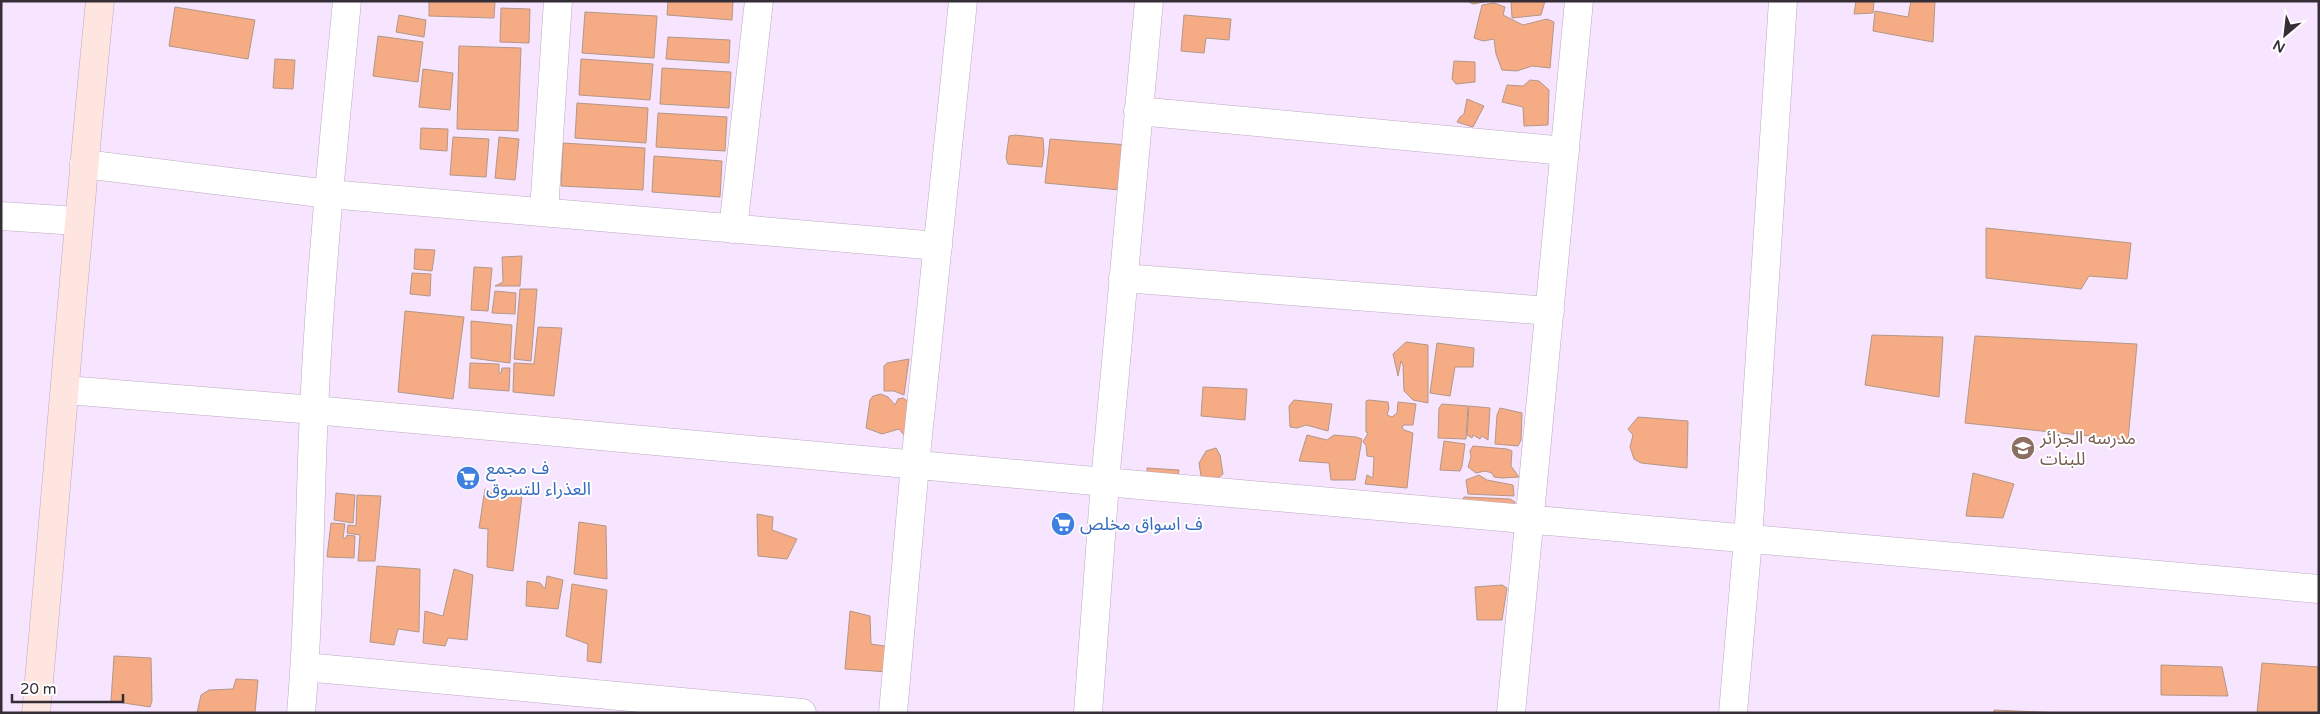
<svg xmlns="http://www.w3.org/2000/svg" width="2320" height="714" font-family="'Varela Round','Noto Sans Arabic',sans-serif">
<style>
.building{fill:#f5ab84;stroke:#b39788}
.lines{fill:none;stroke-linecap:round;stroke-linejoin:round}
.street-casing{stroke:#bcaac2;stroke-width:29}
.secondary-casing{stroke:#bcaac2;stroke-width:29}
.street{stroke:#fff;stroke-width:28}
.secondary{stroke:#ffe5df;stroke-width:28}
.labels{text-anchor:middle;stroke-width:4;stroke-linejoin:round;paint-order:stroke}
.education-label{font-size:18px;fill:#785e54;stroke:#fff;text-anchor:start}
.shop-label{font-size:18px;fill:#366cbe;stroke:#fff;text-anchor:start}
</style>
<rect width="100%" height="100%" fill="#f7e4fe"/>
<path class="building" d="M429,1H495L494,18L429,16Z
M668,1H733L732,20L667,15Z
M1467,1H1489L1473,4Z
M1511,1H1545L1541,15L1512,18Z
M1856,1H1874L1873,13L1854,14Z
M1911,1H1935L1933,42L1873,31L1875,11L1908,17Z
M1494,3L1505,7L1503,15L1523,25L1547,19L1554,22L1550,68L1532,66L1517,71L1502,70L1496,54L1494,39L1483,41L1474,38L1482,5Z
M175,7L255,20L248,59L169,46Z
M501,8L530,9L529,43L500,42Z
M585,12L657,16L654,58L582,53Z
M399,15L426,20L424,37L396,32Z
M1184,15L1231,19L1229,40L1206,38L1204,53L1181,51Z
M378,36L423,42L418,82L373,76Z
M668,37L730,40L729,63L666,59Z
M459,46L521,48L518,131L457,129Z
M275,59L295,60L293,89L273,88Z
M581,59L653,64L650,100L579,95Z
M1454,61L1475,62V82L1456,84L1452,79Z
M662,68L731,72L729,108L660,104Z
M423,69L453,73L450,110L419,107Z
M1530,80L1539,81L1549,90L1548,125L1524,126L1523,107L1502,102L1507,85L1523,86Z
M1467,99L1484,106L1473,127L1457,122L1460,117L1464,114Z
M577,103L648,108L646,143L575,138Z
M658,113L727,117L725,151L656,147Z
M421,128L448,129L447,151L420,149Z
M1015,135L1043,138L1044,152L1042,167L1008,164L1006,158L1009,136Z
M453,137L489,139L486,177L450,175Z
M499,137L519,139L515,180L495,178Z
M1050,139L1128,145L1120,190L1045,183Z
M563,143L645,148L643,190L561,186Z
M654,156L722,161L720,197L652,192Z
M1986,228L2131,243L2127,279L2089,276L2081,289L1986,278Z
M415,249L435,250L432,271L414,269Z
M522,256L520,286H495L503,282L502,257Z
M474,267L492,268L488,311L471,310Z
M412,273L431,274L430,296L410,294Z
M520,289H537L531,361L514,359Z
M495,291L516,293L515,314L492,313Z
M405,311L464,317L453,399L398,392Z
M471,321L512,325L510,363L471,358Z
M538,327L562,328L554,396L513,392L514,363L534,364Z
M1872,335L1943,337L1939,397L1865,385Z
M1975,336L2137,344L2128,440L1965,423Z
M1406,342L1428,345V403L1413,400L1404,391L1403,365L1401,361L1398,376L1393,354Z
M1437,343L1474,348L1473,367H1455L1450,396L1430,393Z
M909,359L904,395L894,391H884V366L887,363Z
M470,363L499,364V373H501L502,368H510L509,391L469,388Z
M1203,387L1247,389L1245,420L1201,416Z
M881,394L888,397L895,405L898,399L903,398L912,404L909,421L904,435L899,429L882,434L866,428L870,400L873,396Z
M1294,400L1332,404L1328,431L1306,425L1297,428L1290,427L1289,406Z
M1369,400L1388,402L1389,408L1387,415L1392,417L1397,413L1398,402L1416,404L1413,425H1404L1402,427L1404,430L1413,433L1407,488L1365,484L1367,475L1373,478V474L1374,457L1367,456L1366,445L1363,442L1368,433L1366,432V401Z
M1442,404L1468,406L1466,439L1438,438L1439,408Z
M1469,406L1490,408L1488,440L1482,436L1480,439L1473,435L1472,438L1467,435Z
M1500,408L1522,413L1521,440L1518,446L1495,444L1497,415Z
M1638,417L1688,421L1687,468L1641,463L1634,459L1630,447L1633,435L1628,429Z
M1307,435L1327,440L1334,435L1356,437L1362,439L1355,480H1331L1329,463L1299,461Z
M1444,441L1465,444L1462,466L1460,471L1440,470Z
M1473,446L1507,449L1512,451L1511,466L1519,477L1502,478L1494,477L1492,473L1485,471L1476,473L1468,467L1471,457L1470,451Z
M1216,448L1220,455L1223,474L1217,479L1201,476L1199,463L1206,451Z
M1147,468L1179,470L1177,480L1147,481Z
M1973,473L2014,484L2003,518L1966,516Z
M1479,475L1487,480L1513,485L1514,496L1468,494L1466,480Z
M485,489L522,496L513,571L487,567L488,529L479,528Z
M336,493L355,495L353,523L334,520Z
M357,495L381,496L375,561H358L360,535L347,533L348,525L356,526Z
M1464,497L1510,499L1515,502L1509,512L1460,504Z
M757,514L773,517L772,530L797,539L787,559L758,556Z
M579,522L606,526L607,579L574,574Z
M331,523L345,524L343,538H346L347,535L355,536L354,558L327,557Z
M377,566L420,569L419,632L398,629L394,645L370,642Z
M454,569L473,575L467,640L448,638L445,646L423,643L425,611L443,616Z
M547,576L563,580L558,609L526,606L527,581L540,583L545,589Z
M572,584L607,590L601,663L587,661L588,644L566,636Z
M1502,585L1507,588L1502,620H1477L1475,587Z
M850,611L870,616L871,644L891,647L888,672L845,669Z
M114,656L151,658L152,701L150,707L111,701Z
M2262,663L2319,667V713H2257Z
M2161,665L2222,667L2228,696L2161,695Z
M236,679L258,680L255,713H197L201,695L209,690L233,689Z
M1994,710L2062,713H1994Z"/>
<g class="lines">
<g class="street-casing">
<path id="street" d="M1138,111L1565,151
M84,164L329,194L938,246
M544,211L558,1
M1,216L78,221
M733,229L759,1
M1123,278L1550,311
M66,390L314,410L1105,482L2319,589
M305,667L802,713
M301,713C310,613 309,512 314,411C320,274 334,138 347,1
M893,713L915,465L963,1
M1088,713L1105,482L1149,1
M1511,713L1579,1
M1733,713L1748,539L1783,1"/>
</g>
<g class="secondary-casing">
<path id="secondary" d="M36,713C58,476 76,238 100,1"/>
</g>
<use href="#street" class="street"/>
<use href="#secondary" class="secondary"/>
</g>
<defs>
<g id="school-disc" transform="scale(1.25)"><circle r="9.5" fill="#8d6e63" stroke="#fff"/><path d="M0-5L7-2L0 1L-7-2ZM-4 1L0 2.5L4 1V4Q0 6-4 4Z" fill="#fff"/></g>
<g id="supermarket-disc" transform="scale(1.25)"><circle r="9.5" fill="#3f7fe0" stroke="#fff"/><path d="M-6-5.5h2.5l.6 2H6L4.5 2H-2.5L-4.4-4H-6ZM-1.5 3.2a1.3 1.3 0 1 0 .1 0ZM3 3.2a1.3 1.3 0 1 0 .1 0Z" fill="#fff"/></g>
</defs>
<g fill-rule="evenodd">
<use href="#school-disc" x="2023" y="448"/>
<use href="#supermarket-disc" x="468" y="478"/>
<use href="#supermarket-disc" x="1063" y="524"/>
</g>
<g class="labels">
<g class="education-label">
<text x="2040" y="444">مدرسه الجزائر<tspan x="2040" dy="21">للبنات</tspan></text>
</g>
<g class="shop-label">
<text x="486" y="474">ف مجمع<tspan x="486" dy="21">العذراء للتسوق</tspan></text>
<text x="1080" y="530">ف اسواق مخلص</text>
</g>
</g>
<rect width="2320" height="714" fill="none" stroke="#352e37" stroke-width="5"/>
<g transform="translate(2285 35) rotate(208)" stroke="#ffffff" stroke-width="4" paint-order="stroke">
<path d="M0-4L9 19L0 12L-9 19Z" fill="#352e37"/>
<text y="-8" font-size="14" font-weight="bold" text-anchor="middle" fill="#352e37">N</text>
</g>
<path d="M12 694v8h111v-8" fill="none" stroke="#352e37" stroke-width="2.5"/>
<text x="20" y="694" font-size="15" fill="#352e37" stroke="#ffffff" stroke-width="4" paint-order="stroke">20 m</text>
</svg>
